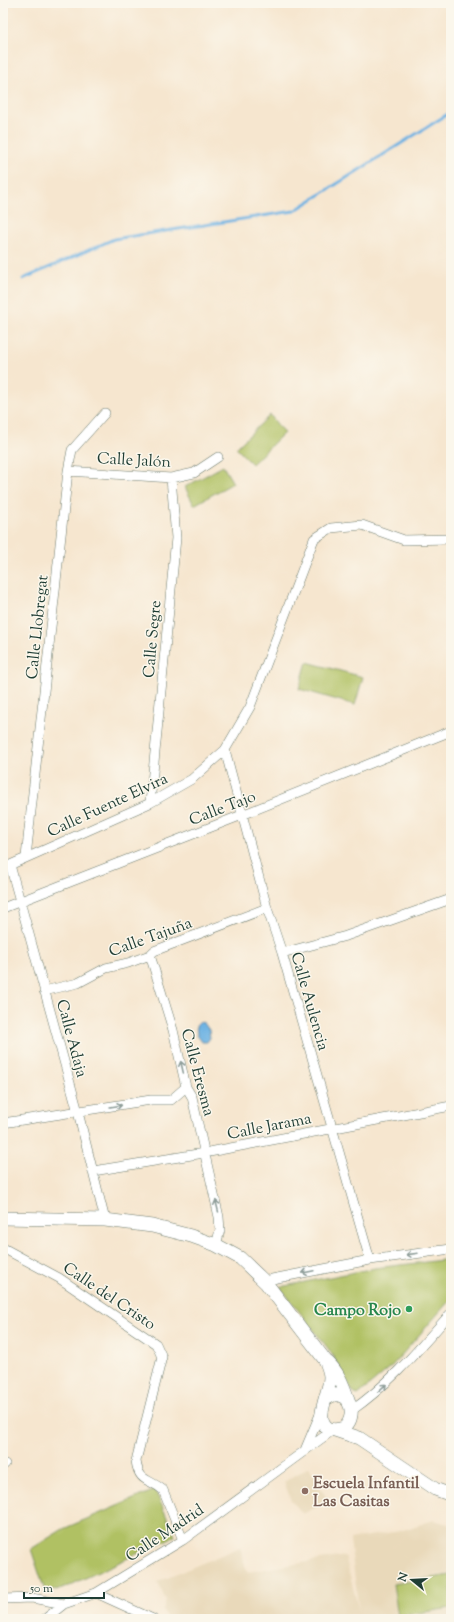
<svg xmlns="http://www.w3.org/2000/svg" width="454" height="1622" font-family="'Sorts Mill Goudy',serif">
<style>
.built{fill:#e9d9ba}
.green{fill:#b0c164;stroke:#687f4c}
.water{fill:#6db2e3;stroke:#46788c}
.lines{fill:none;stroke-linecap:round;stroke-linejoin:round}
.stream{stroke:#6db2e3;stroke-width:3}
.street-casing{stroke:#6a786a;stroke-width:10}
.secondary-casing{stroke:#6a786a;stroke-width:14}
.street{stroke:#fff;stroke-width:9}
.secondary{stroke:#fff;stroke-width:13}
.oneway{stroke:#8f9e9a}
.leisure-dot{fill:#2e9e5b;stroke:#fbf7ec;stroke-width:1.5}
.education-dot{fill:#8d6e63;stroke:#fbf7ec;stroke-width:1.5}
.labels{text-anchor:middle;stroke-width:3;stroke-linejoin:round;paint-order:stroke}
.street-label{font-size:16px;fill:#1f3d34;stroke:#fbf7ec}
.leisure-label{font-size:16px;font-weight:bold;fill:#27864d;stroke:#fbf7ec;text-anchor:end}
.education-label{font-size:16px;font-weight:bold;fill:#785e54;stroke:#fbf7ec;text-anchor:start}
</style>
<rect width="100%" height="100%" fill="#fbf7ec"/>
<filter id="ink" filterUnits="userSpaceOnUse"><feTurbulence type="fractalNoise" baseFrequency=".025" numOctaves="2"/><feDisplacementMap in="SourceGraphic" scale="8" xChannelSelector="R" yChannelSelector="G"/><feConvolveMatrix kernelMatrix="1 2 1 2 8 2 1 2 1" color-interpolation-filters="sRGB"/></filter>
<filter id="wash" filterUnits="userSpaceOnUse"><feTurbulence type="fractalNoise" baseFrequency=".012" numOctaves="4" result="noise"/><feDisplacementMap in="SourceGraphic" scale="16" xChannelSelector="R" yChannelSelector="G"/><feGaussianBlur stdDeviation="0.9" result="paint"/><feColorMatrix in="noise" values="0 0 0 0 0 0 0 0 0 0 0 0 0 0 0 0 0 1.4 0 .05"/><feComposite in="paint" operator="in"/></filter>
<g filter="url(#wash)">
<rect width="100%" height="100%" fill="#f6e6cf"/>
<path class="built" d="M309,1467L328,1501L303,1514L291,1500L284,1482Z
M434,1520L451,1525V1619H167L163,1609L166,1601L158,1582L240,1547L247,1572L345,1556L359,1611L350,1539L400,1531Z"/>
<path class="green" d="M270,415L284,433L252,464L236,448Z
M223,466L233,483L194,505L185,487Z
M307,662L363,677L355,705L299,689Z
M451,1259V1299L391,1367L358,1395L354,1394L330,1351L280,1287L375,1268Z
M155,1490L175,1536L62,1589L45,1591L31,1549L63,1529Z
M451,1575V1608L398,1616L393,1584Z"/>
<path class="water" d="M200,1022L204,1023L209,1030L210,1038L207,1042H202L197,1035L196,1026Z"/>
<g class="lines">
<path class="stream" d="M23,279L114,239L294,211L451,112"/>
</g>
</g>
<g filter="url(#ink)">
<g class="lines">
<g class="street-casing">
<path id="street" d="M68,471L171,478L194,473L218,457
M225,750L267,908L282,953L370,1260
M150,803L176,538L171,478
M26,857L68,471L72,450L105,413
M10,865L78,1112L105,1220
M3,866L10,865L150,803L192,779L225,750L250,707L314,539L331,528L362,525L404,540L451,539
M3,908L242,815L451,731
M282,953L346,936L451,899
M150,955L173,1030L186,1087L192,1097L219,1217L220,1230L216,1245
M44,991L78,983L106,968L128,963L150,955L154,951L267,908
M3,1123L151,1100H171L186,1087
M93,1171L204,1153L451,1106
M3,1248L59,1278L156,1344L162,1357L136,1461C139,1483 149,1478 163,1490L183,1540
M266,1283L272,1279L370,1260L451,1249
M351,1411C391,1383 419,1349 451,1313
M305,1450L321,1412
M3,1465L5,1464
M96,1593L153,1619
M3,1599L32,1598L64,1604L96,1593L183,1540L333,1430
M45,1619L64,1604"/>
</g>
<g class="secondary-casing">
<path id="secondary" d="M3,1218L105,1220L152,1226L191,1236L216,1245L240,1258L266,1283L325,1360C339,1371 344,1388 350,1405
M326,1362C328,1367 330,1372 330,1377C330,1393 313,1419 328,1428C333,1431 338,1430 344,1428C361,1413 345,1384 326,1399
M335,1430L359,1438L435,1489L451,1495"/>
</g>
<use href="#street" class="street"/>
<use href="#secondary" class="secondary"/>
</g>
<defs><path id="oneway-shaft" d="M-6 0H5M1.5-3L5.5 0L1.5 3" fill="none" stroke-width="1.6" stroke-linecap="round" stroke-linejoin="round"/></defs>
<g class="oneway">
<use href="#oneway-shaft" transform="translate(182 1067) rotate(-103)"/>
<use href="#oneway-shaft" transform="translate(116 1106) rotate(-9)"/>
<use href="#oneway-shaft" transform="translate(217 1206) rotate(-104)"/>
<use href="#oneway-shaft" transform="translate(412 1254) rotate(173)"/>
<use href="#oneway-shaft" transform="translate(308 1272) rotate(168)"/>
<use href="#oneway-shaft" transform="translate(382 1388) rotate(-42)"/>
</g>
</g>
<circle class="leisure-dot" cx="409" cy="1309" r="4"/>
<circle class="education-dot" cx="305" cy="1491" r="4"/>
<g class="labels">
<g class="street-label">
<text transform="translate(134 459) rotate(3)" y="6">Calle Jalón</text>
<text transform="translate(36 627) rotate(-84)" y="6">Calle Llobregat</text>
<text transform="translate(151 639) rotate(-85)" y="6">Calle Segre</text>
<text transform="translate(107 804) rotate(-25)" y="6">Calle Fuente Elvira</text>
<text transform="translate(222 807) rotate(-21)" y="6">Calle Tajo</text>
<text transform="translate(150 936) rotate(-20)" y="6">Calle Tajuña</text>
<text transform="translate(311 1001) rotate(74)" y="6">Calle Aulencia</text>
<text transform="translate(73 1038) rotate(75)" y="6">Calle Adaja</text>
<text transform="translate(199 1072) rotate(75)" y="6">Calle Eresma</text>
<text transform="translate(269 1125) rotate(-11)" y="6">Calle Jarama</text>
<text transform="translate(110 1295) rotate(34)" y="6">Calle del Cristo</text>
<text transform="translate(164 1532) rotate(-34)" y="6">Calle Madrid</text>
</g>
<g class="leisure-label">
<text x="401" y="1315">Campo Rojo</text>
</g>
<g class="education-label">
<text x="313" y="1488">Escuela Infantil<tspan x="313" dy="18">Las Casitas</tspan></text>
</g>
</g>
<rect width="454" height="1622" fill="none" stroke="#fbf7ec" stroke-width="16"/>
<g transform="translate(412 1580) rotate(288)" stroke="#fbf7ec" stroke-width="3" paint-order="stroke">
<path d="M0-3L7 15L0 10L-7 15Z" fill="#1f3d34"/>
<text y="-6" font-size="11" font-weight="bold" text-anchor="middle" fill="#1f3d34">N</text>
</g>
<path d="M24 1592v6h80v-6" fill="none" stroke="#1f3d34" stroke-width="2"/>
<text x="30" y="1592" font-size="12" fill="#1f3d34" stroke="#fbf7ec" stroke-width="3" paint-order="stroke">50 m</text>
</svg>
